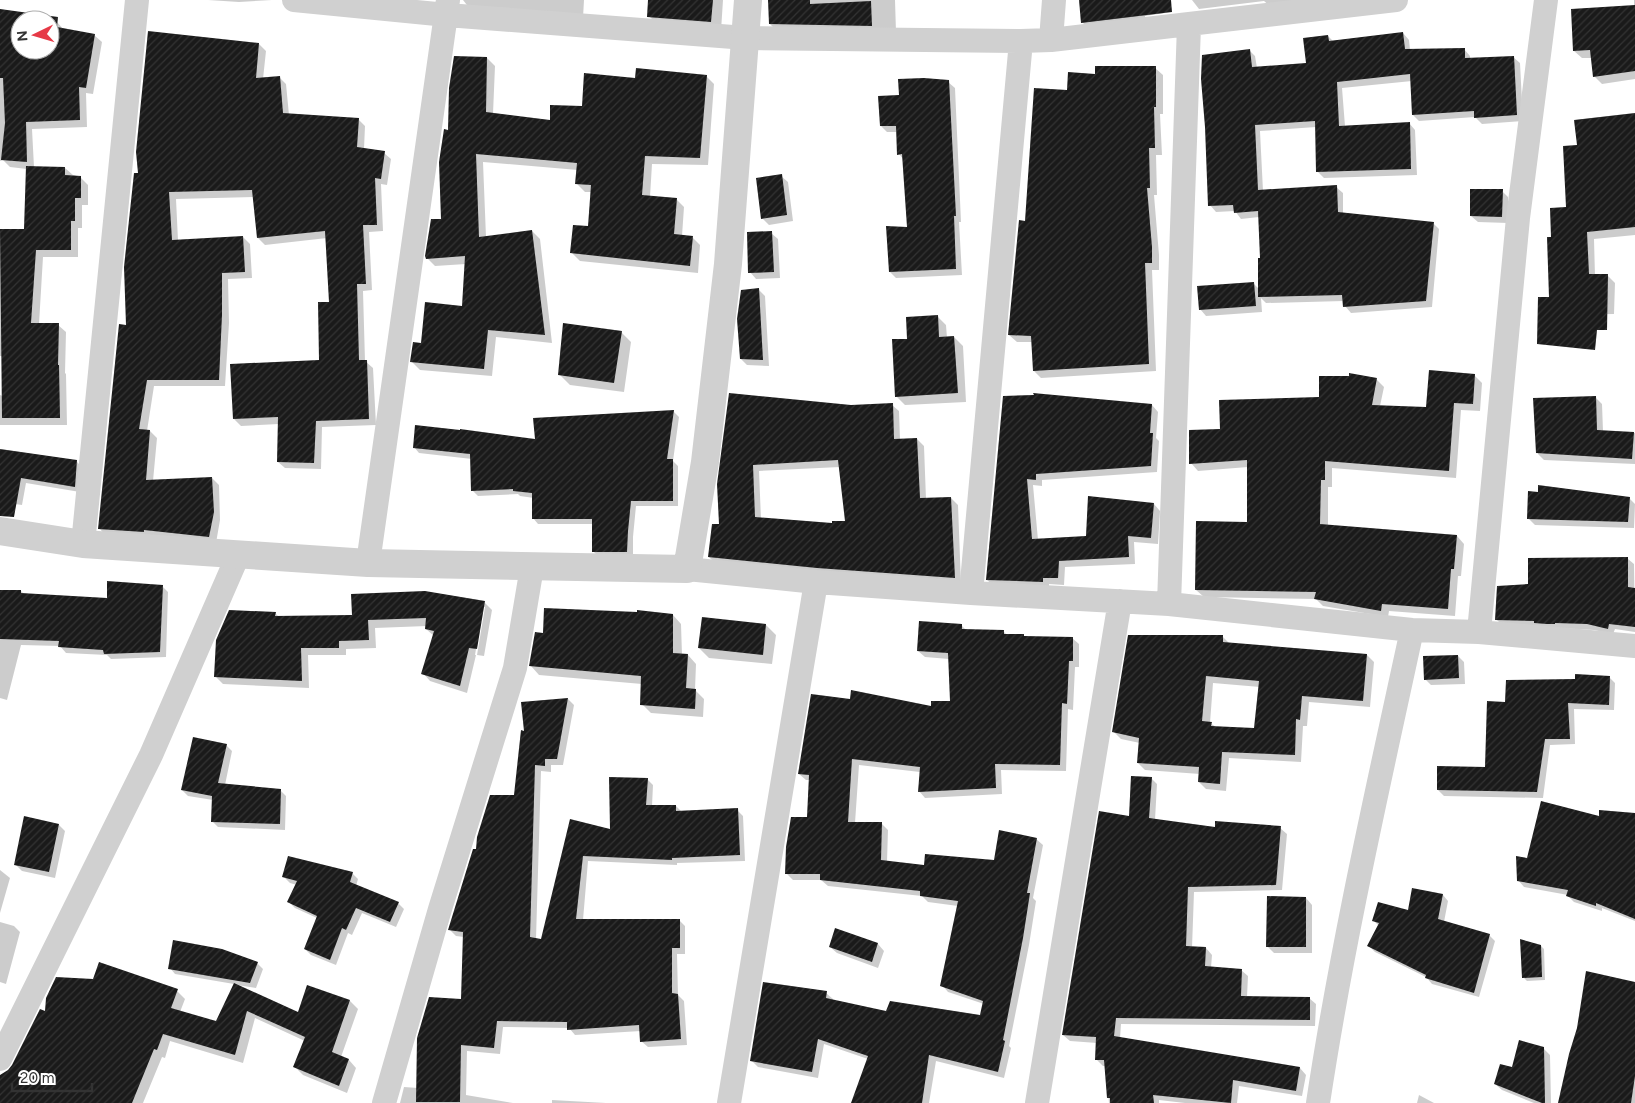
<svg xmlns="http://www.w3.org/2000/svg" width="1635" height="1103" font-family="Figtree,sans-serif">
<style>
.shadow{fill:#0003;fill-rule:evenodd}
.building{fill:url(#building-hatch);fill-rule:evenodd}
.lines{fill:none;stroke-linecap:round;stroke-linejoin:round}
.minor{stroke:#d0d0d0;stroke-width:24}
.tertiary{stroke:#d0d0d0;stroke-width:28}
</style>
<defs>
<pattern id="building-hatch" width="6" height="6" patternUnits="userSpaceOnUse" patternTransform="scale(1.25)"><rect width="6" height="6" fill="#1a1a1a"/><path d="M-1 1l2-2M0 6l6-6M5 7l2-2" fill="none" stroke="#333"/></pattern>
</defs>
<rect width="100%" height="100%" fill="#fff"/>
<path class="shadow" d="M208,0H272L239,2Z
M463,0H584L583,18L470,9Z
M650,0H723L721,31L659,26L649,16Z
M769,0H895L896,32L776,30L770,24Z
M1081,0H1166L1165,13L1145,16V22L1088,28L1082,22Z
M1192,0H1298L1271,7L1264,1L1199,9Z
M1634,0H1635V79L1602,84L1594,76L1592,58H1582L1574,51L1634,6Z
M0,10L37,20H20V50H50V21L57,22L64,30L94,35L102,42L93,94L86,93L87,127L32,129L34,167L65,168L73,175L80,177L88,185V205H82V228H78V257H43L39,324L58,325L66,332L65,373L66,374L67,425H0V395L3,396V356H0V230H26L27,169L10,167L3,160L0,161Z
M1403,33L1409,40L1410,50L1464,49L1470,56V59L1513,57L1520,63L1523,121L1482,124L1475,117L1419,121L1413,115L1412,81L1342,88L1345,126L1409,123L1415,130L1417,175L1324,178L1318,172L1316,127L1260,131L1263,191L1336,187L1343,193V214L1433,223L1439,229L1432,307L1351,313L1345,306L1344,301L1266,303L1261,298L1262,312L1206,316L1200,309L1254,284L1260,290L1261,259L1259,217L1241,219L1235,211L1216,212L1210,205L1249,50L1255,56L1257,68L1307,64L1328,36L1333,41Z
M259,44L266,51L263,79L279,77L286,84L289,115L358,119L365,126L364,149L384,153L391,159L387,185L381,184L383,231L369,232L372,290L363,291L365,361L373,368L376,425L322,427L321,469L285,468L278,462L279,424L241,426L234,419L321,362L331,303L327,238L265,245L258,238L254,197L176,199L178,240L243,237L250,244L252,278L228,279L229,323L225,386H154L147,431H150L157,438L153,481L212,478L219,485L220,520L216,543L106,536L100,529L127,326L139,174Z
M487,58L495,66L493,114L551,121L637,79L706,76L714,84L708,165L652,164L650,197L676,199L684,207L682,236L692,237L700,245L698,273L580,261L572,253L589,228L591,192H585L577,184L578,170L483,162L486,237L532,231L540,239L552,343L496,337L492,376L420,370L412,362L422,344L463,307L466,264L435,266L427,258L442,220L449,131Z
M1155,68L1163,75V114H1160L1162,155H1156L1157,195H1154L1159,255V270H1152L1156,371L1041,378L1034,371L1033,342H1017L1009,335L1027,222L1068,92L1096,75Z
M948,82L955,88L961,222H959L962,275L896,278L890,272L908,228L904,160L899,154L898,132H887L881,126Z
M1635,114V235L1594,239L1595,276L1607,275L1615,283L1614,314L1558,315L1552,238L1567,208L1578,146Z
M781,176L788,182L793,221L769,225L762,218Z
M1502,191L1508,197V223L1478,222L1471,216Z
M771,233L778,239L780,278L756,279L750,272Z
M759,290L765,296L769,366L747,365L741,359Z
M937,316L946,325L947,338L954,337L963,346L966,402L905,405L896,396L909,340Z
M621,332L631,342L624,392L570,385L560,375Z
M1474,375L1482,383L1480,411L1461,410L1456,478L1332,468V487H1328V526L1457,536L1464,544L1461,576H1458L1455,616L1389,611L1388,617L1323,606L1316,599L1204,597L1196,590L1248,523V467L1198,471L1191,463L1221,430L1376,379L1384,387L1380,406L1427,408Z
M1004,397L1152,405L1158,412L1156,438L1159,441L1157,472L1042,480V486L1033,485L1038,540L1087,537L1154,504L1160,511L1158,544L1134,542L1135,564L1065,567L1064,585L1049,584V589L994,586L987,580Z
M1595,397L1602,404L1603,431L1635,433V464L1544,460L1538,454L1535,400Z
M892,405L899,411L900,440L917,439L924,446L926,499L951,498L958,505L961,584L716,564L709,557L720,525L718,484L851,406ZM840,467L846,522L833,524L761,519L759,471Z
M673,411L679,417L673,461L678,466V506H636L633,537V557H599L593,551V524H538L533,518L534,498L520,496L518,494L478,496L472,490V459L419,453L414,447L536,441Z
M0,450L77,462L82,467L80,492L26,483L22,505L0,502Z
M1629,498L1635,504L1634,528L1535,525L1528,518Z
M1628,559L1634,564L1635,632L1615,629L1613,634L1594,630L1502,625L1496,619L1529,585Z
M162,586L168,592L166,657L111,659L107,655L66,653L60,646L21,645L7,700L0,698V591H21L24,594L108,600Z
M484,602L492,610L484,656L477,655L485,607H483L475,655H476L467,693L430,681L423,673L434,636L426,629L427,626L375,628L376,648L346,649V655H308L309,688L223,684L216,677L275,613L279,617H353Z
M638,613L673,615L681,624L682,655H688L696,664L695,690L704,699L703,717L651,713L642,704V684L539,675L531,666L544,634Z
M766,625L776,635L772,664L709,658L699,648Z
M962,626L966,630L1003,631L1007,635L1024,636L1026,638H1072L1079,644V667H1075L1073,710L1068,709L1066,771L1001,770L1002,794L925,798L919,791L920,772L859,765L855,823L882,824L888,830L887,862L925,866L995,861L1036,839L1043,845L1033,898L1036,901L1029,945L1009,1046L1011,1048L1004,1078L936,1061L929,1103H854L868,1059L824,1044L818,1078L758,1067L751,1060L826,993L833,999L832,1001L887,1013L981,1016L984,1004L948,992L942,985L958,906L928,902L922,896L828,886L821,880H793L786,873L809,819L810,780H806L799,774L851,700L932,707L951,703L949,659L925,657L918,651Z
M1223,637L1230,644L1367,655L1374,662L1370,707L1309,702L1307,726H1303L1301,762L1229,758L1226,791L1206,789L1199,782L1200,774L1145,770L1138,763L1140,743L1121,739L1114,732ZM1213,683L1260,687L1255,729L1216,727L1210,723Z
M1458,656L1464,662L1465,684L1431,685L1425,679Z
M1609,677L1615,683L1614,710L1574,709L1575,744L1550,745L1543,798L1444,796L1438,790L1486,768L1506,703L1577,680Z
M568,699L574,705L563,765H551V772L541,771L536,939L542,940L571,821L611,831L647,779L653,785L652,806H676L682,812L737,810L743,816L745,861L677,863V865L588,861L583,920H679L685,926V954H677L678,995L684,1001L687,1045L648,1047L641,1041V1031L575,1035L569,1028L503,1027L500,1054L467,1051L466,1095L513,1103H400L404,1087L418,1088L462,1001L464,937L456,936L450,930L478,850L515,796L525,732Z
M226,745L232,751L225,785L280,790L286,796L285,830L218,827L212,821L213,800L188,796L182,790Z
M1151,778L1157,784L1155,820L1216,828H1280L1287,834L1282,890L1194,892L1192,948H1206L1212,955L1211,968L1241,970L1248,976L1247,997L1309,998L1316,1004L1315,1026L1121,1024L1120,1039L1300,1068L1306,1075L1302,1096L1239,1086L1237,1103H1185L1159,1100V1103H1109L1106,1066H1103L1096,1059L1097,1043L1070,1041L1063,1035L1130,818Z
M59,825L65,831L55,878L22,871L15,864Z
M1528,859L1635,864V921L1602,908V911L1574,902L1568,896V895L1524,887L1518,880Z
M0,870L10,878L0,913Z
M352,873L358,879L356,886L398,903L404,909L396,927L362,913L352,935L348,933L336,965L311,955L305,949L317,918L295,908L289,902L297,885L290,883L284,877Z
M1413,889L1443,895L1448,901L1444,922L1489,935L1495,941L1479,997L1432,984L1426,977L1375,952L1369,946L1379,926L1374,921L1409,912Z
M1306,898L1312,905V953H1274L1267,946Z
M0,922L14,926L20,932L6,984L0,982Z
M836,930L878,944L884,951L878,968L837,953L830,947Z
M1541,946L1544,949L1545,980L1527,981L1524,978Z
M257,963L263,969L256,988L237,985L299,1014L350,1001L358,1009L341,1057L349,1060L356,1068L347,1093L303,1075L295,1067L305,1041L255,1018L243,1063L170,1041L165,1058L162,1057L143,1103H0V1079L13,1066L46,1013L177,991L185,999L180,1012L217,1023L234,984L175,974L170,968Z
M1635,983V1103H1559Z
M1543,1048L1550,1055L1551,1103H1534L1502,1090L1495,1084L1512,1069Z
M1419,1095L1434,1103H1417Z
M552,1100L606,1103H552Z"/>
<path class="building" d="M648,0H713L711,22L647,17Z
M768,0H810V4L871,1L872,26L769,24Z
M1079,0H1171L1172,12L1081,23Z
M1635,5V71L1593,77L1590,50L1573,51L1571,9Z
M0,9L58,17L57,27L95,34L86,88L79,87L80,120L26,122L27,162L1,160L5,123L3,78H0ZM20,20H50V50H20Z
M148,31L259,43L256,78L280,76L283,113L359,118L357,147L385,151L381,179L375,178L377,225H363L366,284H357L359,360H367L369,419L316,421L314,463L277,462L278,417L233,419L230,364L319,360L318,302H329L325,231L257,238L252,190L169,192L172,240L243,236L245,272L222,273V315L219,380H147L139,429L150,430L146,480L212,477L214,512L209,537L144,530V532L98,529L119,324L126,325L124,267L134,173H138L136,152Z
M1403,32L1405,49L1465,48V58L1514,56L1517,115L1474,118V111L1412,115L1410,74L1337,82L1339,126L1410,122L1411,169L1316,172L1315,121L1255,125L1258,190L1337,185L1338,212L1434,222L1426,301L1343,307L1342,295L1258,297V258H1260L1258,211L1234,213L1233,205L1208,206L1205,127L1201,79L1202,55L1250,49L1252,67L1306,63L1303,38L1328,35L1329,41Z
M454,56L487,57L486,112L550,120V105L582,106L584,73L635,78L636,68L707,75L700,158L645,156L642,195L677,198L674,234L693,236L690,266L570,253L573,225L588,226L591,185L575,184L577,163L476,154L479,237L532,230L545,335L488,330L484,369L410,362L413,342L421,343L425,302L462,306L465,256L426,259L425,256L431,219H441L439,162L444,129L448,130L449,88Z
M1095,66H1156V107H1154L1155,148H1149L1150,188H1147L1152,247V263H1145L1149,364L1033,371L1031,336L1008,335L1019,220L1025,221L1034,88L1067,90L1068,72L1095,74Z
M924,78L949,80L956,216H954L956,269L889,272L886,226L907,227L902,154L897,155L896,126H880L878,96L899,95L898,79Z
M1635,113V227L1587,232L1589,274H1608L1607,330H1597L1595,350L1537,344L1538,297H1549L1547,237H1551L1550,208L1566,207L1563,146L1577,145L1574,120Z
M26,166L65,167V175L81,176V198H75V221H71V250H36L31,323H59L58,365H59L60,418H2L0,229H24Z
M782,174L787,215L761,219L756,178Z
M1470,189H1503L1502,217L1470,216Z
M772,231L774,272L748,273L747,232Z
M1254,282L1256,306L1199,310L1197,286Z
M759,288L763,360L740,359L737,319L741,290Z
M938,315L939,337L954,336L958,393L895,397L892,339H907L906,317Z
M563,323L622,331L614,383L558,375Z
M1429,370L1475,374L1473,404L1454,403L1449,471L1325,461V480H1321L1320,524L1457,535L1454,569H1451L1448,609L1382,604L1381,611L1314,599L1316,592L1195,590L1196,521L1247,522V460L1189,464V430L1220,429L1219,400L1319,397V376H1349V373L1377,378L1372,405L1426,407Z
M729,393L851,405L893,403L894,439L917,438L920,498L951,497L955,578L817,568L708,557L712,524H719L717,484ZM838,460L845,521H832V523L755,517L753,465Z
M1033,393L1152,404L1150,433H1153L1151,466L1036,474V480L1027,479L1032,539L1086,536L1088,496L1154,503L1151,538L1128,536L1129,557L1059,561L1058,578H1043V582L986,580L1003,396L1034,395Z
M1596,396L1597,430L1634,432L1632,459L1536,453L1533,398Z
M674,410L667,459H673V501H631L628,531L627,552H592V519H532V493L513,491V489L471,491L470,454L413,448L415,425L460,430V429L535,439L533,418Z
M0,449L77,460L75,487L21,478L14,517L0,516Z
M1538,485L1630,497L1628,522L1527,519L1528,491L1538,492Z
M1628,557V587L1635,588V627L1609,624L1608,629L1587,624L1555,623V624H1547L1534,623V621L1495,620L1497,586L1528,584V558Z
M107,581L163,585L160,652L104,654L103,650L58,647L59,641L0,639V590H21V593L107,598Z
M425,591L485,601L477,649L469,648L460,686L421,674L434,631L425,629L426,618L368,620L369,640L339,641V648H301L302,681L214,677L216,640L229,610L276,612L275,616L352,615L351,594Z
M544,608L637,612V610L673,614V653L688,654L686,688L696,689L695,709L640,705L641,676L529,666L535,632L543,633Z
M702,617L766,624L763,655L698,648Z
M919,621L962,624V629L1004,630V634H1024V636L1073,637V661H1069L1067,704L1062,703L1060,765L995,764L996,788L918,792L920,767L852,759L848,822H882L881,860L924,865L925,854L994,860L999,830L1037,838L1027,893H1030L1023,938L1003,1040L1005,1041L998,1072L929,1055L922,1103H851L868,1056L818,1039L812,1072L750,1061L763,982L827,991L826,998L886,1011L890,1001L980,1015L983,1001L940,986L958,901L920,896V891L820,880V874H785L786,847L791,817H807L809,775L798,774L811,694L850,699L851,690L931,706V701H950L948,653L917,651Z
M1128,635H1223V642L1367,654L1363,701L1302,696L1300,720L1296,719L1295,755L1222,752L1220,784L1198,782L1199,767L1137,763L1139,738L1112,732ZM1206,676L1259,681L1254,728L1211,726L1212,722L1202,721Z
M1458,655L1459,678L1424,680L1423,656Z
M1575,674L1610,676L1609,705L1568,703L1570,739H1545L1537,792L1437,790V766L1485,767L1487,701L1505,702L1506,680L1575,679Z
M568,698L557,759H545V766L535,765L530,937L541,939L570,819L610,829L609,777L648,778L646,805H676V811L738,808L740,855L672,858V860L583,856L576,919H680V948H672V993L678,994L681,1039L640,1042L639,1025L567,1030V1022L497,1021L494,1048L461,1045L460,1102H416L417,1038L429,997L461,999L463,932L448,930L473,849H476L477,837L490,795H514L521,730L524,731L521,702Z
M193,737L227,744L218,783L281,789L280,824L211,822L212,796L181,790Z
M1131,776L1152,777L1149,818L1215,827V821L1281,826L1276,885L1188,887L1186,946L1206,947L1205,966L1242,969L1241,996L1310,997V1020L1116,1018L1114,1036L1300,1067L1296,1091L1233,1080L1231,1103L1153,1095L1154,1103H1110V1098H1107L1104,1060H1095L1096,1037L1062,1035L1099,811L1129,816Z
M1541,801L1599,816V810L1635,813V919L1596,903V906L1566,896L1568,890L1517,881L1516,856L1527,858Z
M24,816L59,824L49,872L14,865Z
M288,856L353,872L350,882L399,902L390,922L356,908L346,930L342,928L330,960L304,949L317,916L287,902L297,881L282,877Z
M1412,888L1443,894L1438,919L1490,934L1474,993L1425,978L1426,975L1367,946L1379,923L1372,921L1378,902L1408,910Z
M1267,896L1306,897V947H1266Z
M835,928L878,943L872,962L829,947Z
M1520,939L1541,945L1542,977L1522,978Z
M173,940L222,949L258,962L250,983L168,969Z
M99,962L178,989L171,1008L216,1021L234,983L298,1012L307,985L350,1000L332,1052L349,1059L339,1086L293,1067L305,1037L247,1011L235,1055L163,1034L157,1050L154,1049L132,1103H0V1075L8,1070L12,1065L40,1009L45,1011L46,998L56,977L93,979Z
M1586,971L1635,982V1076L1631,1103H1558L1569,1054L1577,1028Z
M1519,1040L1544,1047L1545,1103H1542L1494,1084L1500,1064L1512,1067Z"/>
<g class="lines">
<path class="minor" d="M294,0L447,15L746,38L1021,41L1051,40L1396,0
M1051,40L1054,0
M83,544L137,0
M368,563L448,0
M687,569L816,582L971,593L1169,604L1412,630L1479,632L1635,646
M971,593L1021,41
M1169,604L1189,25
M1479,632L1518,218L1546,0
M0,1059L151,755L239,553
M384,1103L440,909L515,668L532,567
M729,1103L816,582
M1037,1103L1120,601
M1318,1103C1342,944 1378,787 1412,630"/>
<path class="tertiary" d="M0,531L83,544L368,563L687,569L705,462L728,264L748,0"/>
</g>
<g transform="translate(35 35) rotate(265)"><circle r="24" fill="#ffffff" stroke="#adadad"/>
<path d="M0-4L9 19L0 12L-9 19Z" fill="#e63946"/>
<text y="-8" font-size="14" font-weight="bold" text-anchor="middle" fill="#333333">N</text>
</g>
<path d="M12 1083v8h80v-8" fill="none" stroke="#333333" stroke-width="2.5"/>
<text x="20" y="1083" font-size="15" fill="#333333" stroke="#ffffff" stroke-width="4" paint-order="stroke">20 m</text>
</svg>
